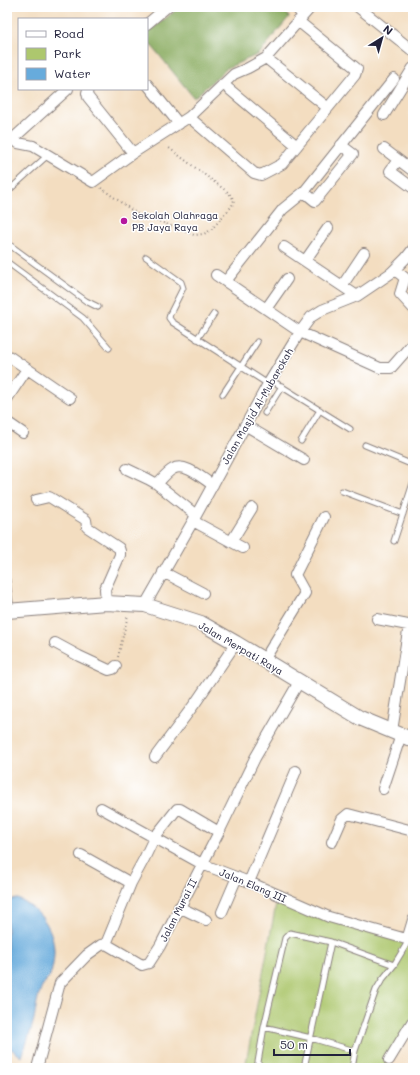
<svg xmlns="http://www.w3.org/2000/svg" width="420" height="1075" font-family="Mali,sans-serif">
<style>
.green{fill:#adc76e;stroke:#687454}
.forest{fill:#8aac61;stroke:#56674e}
.water{fill:#67abdc;stroke:#44668c}
.lines{fill:none;stroke-linecap:round;stroke-linejoin:round}
.lane-casing{stroke:#8a807e;stroke-width:7}
.street-casing{stroke:#8a807e;stroke-width:12}
.secondary-casing{stroke:#8a807e;stroke-width:16}
.path{stroke:#8a807e;stroke-width:2;stroke-dasharray:1 3;stroke-linecap:butt}
.lane{stroke:#fff;stroke-width:5}
.street{stroke:#fff;stroke-width:10}
.secondary{stroke:#fff;stroke-width:14}
.poi-dot{fill:#b5179e;stroke:#fff;stroke-width:1.5}
.labels{text-anchor:middle;stroke-width:3;stroke-linejoin:round;paint-order:stroke}
.poi-label{font-size:10px;fill:#22223b;stroke:#fff;text-anchor:start}
.street-label{font-size:10px;fill:#22223b;stroke:#fff}
</style>
<rect width="100%" height="100%" fill="#fff"/>
<filter id="ink" filterUnits="userSpaceOnUse"><feTurbulence type="fractalNoise" baseFrequency=".025" numOctaves="2"/><feDisplacementMap in="SourceGraphic" scale="8" xChannelSelector="R" yChannelSelector="G"/><feConvolveMatrix kernelMatrix="1 2 1 2 8 2 1 2 1" color-interpolation-filters="sRGB"/></filter>
<filter id="wash" filterUnits="userSpaceOnUse"><feTurbulence type="fractalNoise" baseFrequency=".012" numOctaves="4" result="noise"/><feDisplacementMap in="SourceGraphic" scale="16" xChannelSelector="R" yChannelSelector="G"/><feGaussianBlur stdDeviation="0.9" result="paint"/><feColorMatrix in="noise" values="0 0 0 0 0 0 0 0 0 0 0 0 0 0 0 0 0 1.4 0 .05"/><feComposite in="paint" operator="in"/></filter>
<g filter="url(#wash)">
<rect width="100%" height="100%" fill="#f3ddc0"/>
<path class="green" d="M277,899L413,943V1026L387,1068H245Z"/>
<path class="forest" d="M180,7H283L289,17L259,54L227,68L194,98L147,40V33Z"/>
<path class="water" d="M18,899C49,914 60,941 51,973C49,979 43,983 41,989C37,998 36,1009 34,1019C31,1032 26,1044 22,1057L7,1046V902L10,900Z"/>
</g>
<g filter="url(#ink)">
<g class="lines">
<g class="lane-casing">
<path id="lane" d="M7,192L48,155
M7,243L86,301L98,307
M146,257L181,282L183,288L170,314L169,318L172,322L268,384
M7,262L83,318L109,348
M197,339L214,314
M271,380L350,429
M223,394L257,342
M265,413L282,386
M301,441L320,410
M365,445L413,465
M342,491L403,514
M394,541L413,483
M7,580L11,609
M264,1027L311,1038L355,1051
M257,1068L264,1027L285,938L290,933L331,942L394,965
M304,1068L331,942
M352,1068L355,1051L376,990L382,980L394,965L409,940"/>
</g>
<g class="street-casing">
<path id="street" d="M296,7L303,16
M358,7L413,51
M147,24L167,7
M266,58L328,108
M147,84L179,124
M223,84L297,146
M88,89L87,93L88,97L133,153
M384,115L413,68
M189,117L254,173L261,175L282,164L355,75L357,69L298,21
M18,143L33,146L93,182L133,153L189,117L234,74L248,68L266,58L311,7
M7,144L68,89
M384,149L413,171
M398,160L390,171L413,188
M304,192L315,201L353,154L341,145
M284,247L357,296
M305,261L328,228
M395,270L405,278L400,294L413,308
M216,275L300,332L380,368H391L413,343
M226,281L283,209L304,192L394,79
M342,286L364,253
M266,309L287,279
M7,355L70,398
M7,399L27,369
M7,422L23,433
M245,425L304,460
M127,469L148,479L157,484C161,480 167,472 173,469C185,462 203,479 213,485
M157,484L196,515
M36,500L49,497L51,498L86,520L87,527L119,548L120,551V555L105,589L106,603
M193,521L243,548
M231,542L252,508
M163,572L203,593
M145,605L193,521L268,384L300,332L311,317L322,310L357,296L391,273L406,258L413,249
M377,619L413,626
M55,643L79,656L109,670L113,669L116,666
M264,660L305,593L295,575L324,517
M392,731L409,625
M155,757L196,702L236,643
M383,789L401,735
M101,808L202,864L249,882L329,917L413,941
M332,842L342,819L348,814L413,831
M81,855L131,883
M249,882L296,771
M179,907L206,920
M222,912L237,877
M407,940L413,920
M106,944L131,883L144,859L154,838L177,809H180L219,832
M389,1060L412,1022
M37,1068L60,983L87,955L101,945L106,944L142,965L149,963L160,946L219,832L255,758L299,682"/>
</g>
<g class="secondary-casing">
<path id="secondary" d="M7,611L106,603L145,605L201,623L236,643L360,718L413,740"/>
</g>
<path class="path" d="M101,188L140,216L161,222L194,235L204,234L211,230L232,206L234,200L229,193L169,148
M118,657L128,615"/>
<use href="#lane" class="lane"/>
<use href="#street" class="street"/>
<use href="#secondary" class="secondary"/>
</g>
</g>
<circle class="poi-dot" cx="124" cy="221" r="4"/>
<g class="labels">
<g class="poi-label">
<text x="132" y="219">Sekolah Olahraga<tspan x="132" dy="12">PB Jaya Raya</tspan></text>
</g>
<g class="street-label">
<text transform="translate(257 406) rotate(-60)" y="4">Jalan Masjid Al-Mubarokah</text>
<text transform="translate(241 648) rotate(30)" y="4">Jalan Merpati Raya</text>
<text transform="translate(253 885) rotate(23)" y="4">Jalan Elang III</text>
<text transform="translate(178 910) rotate(-63)" y="4">Jalan Murai II</text>
</g>
</g>
<rect width="420" height="1075" fill="none" stroke="#fff" stroke-width="24"/>
<rect x="18" y="18" width="130" height="72" fill="#ffffff" stroke="#a7a7b1"/>
<rect x="26" y="31" width="20" height="6" fill="#ffffff" stroke="#a7a7b1"/>
<text x="54" y="38" font-size="12" fill="#22223b">Road</text>
<rect x="26" y="48" width="20" height="12" fill="#adc76e" stroke="#a7a7b1"/>
<text x="54" y="58" font-size="12" fill="#22223b">Park</text>
<rect x="26" y="68" width="20" height="12" fill="#67abdc" stroke="#a7a7b1"/>
<text x="54" y="78" font-size="12" fill="#22223b">Water</text>
<g transform="translate(382 38) rotate(37)" stroke="#ffffff" stroke-width="3" paint-order="stroke">
<path d="M0-3L7 15L0 10L-7 15Z" fill="#22223b"/>
<text y="-6" font-size="11" font-weight="bold" text-anchor="middle" fill="#22223b">N</text>
</g>
<path d="M274 1049v6h76v-6" fill="none" stroke="#22223b" stroke-width="2"/>
<text x="280" y="1049" font-size="12" fill="#22223b" stroke="#ffffff" stroke-width="3" paint-order="stroke">50 m</text>
</svg>
